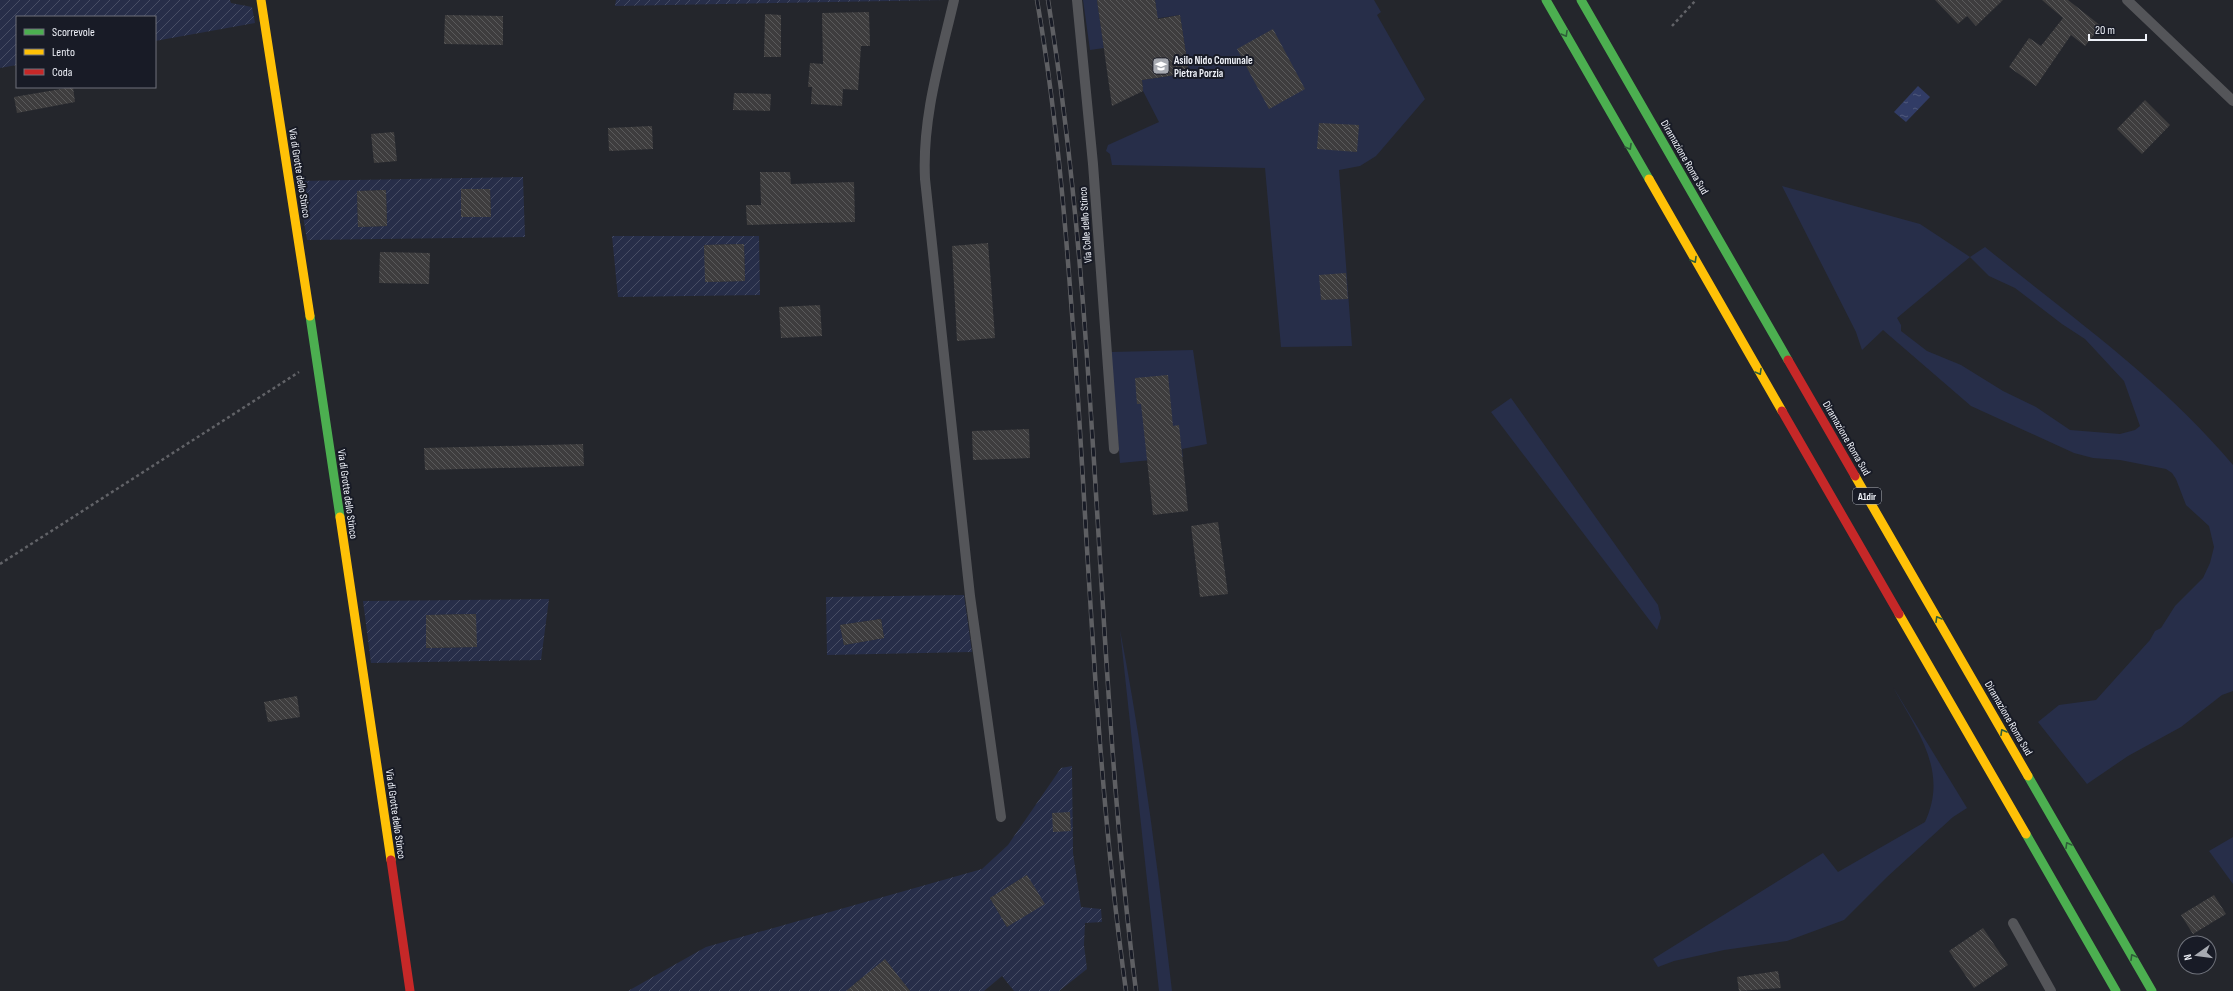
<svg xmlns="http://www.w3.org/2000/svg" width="2233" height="991" font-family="'Sofia Sans Condensed',sans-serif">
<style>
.grass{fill:#272e49;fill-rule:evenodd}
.garden{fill:url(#garden-furrows);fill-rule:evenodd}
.water{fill:url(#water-ripples)}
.building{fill:url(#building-back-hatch)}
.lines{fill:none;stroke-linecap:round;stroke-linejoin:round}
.path{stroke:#626368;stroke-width:2.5;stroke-dasharray:3 3;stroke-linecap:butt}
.lane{stroke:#545559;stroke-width:10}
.fast{stroke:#4caf50;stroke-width:9}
.slow{stroke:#ffc107;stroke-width:9}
.jam{stroke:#c62828;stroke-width:9}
.rail-casing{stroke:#5e5f63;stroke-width:4.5}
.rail{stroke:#181b26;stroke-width:3;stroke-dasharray:9;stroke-linecap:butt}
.oneway{stroke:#2f5e39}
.labels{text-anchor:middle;stroke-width:4;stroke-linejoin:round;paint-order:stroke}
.shield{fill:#181b26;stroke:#aeb1b9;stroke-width:1}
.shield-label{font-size:10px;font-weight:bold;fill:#eef1f8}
.poi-label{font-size:11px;font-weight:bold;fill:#eef1f8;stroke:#181b26;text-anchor:start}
.street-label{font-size:11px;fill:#eef1f8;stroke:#181b26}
</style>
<defs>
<pattern id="garden-furrows" width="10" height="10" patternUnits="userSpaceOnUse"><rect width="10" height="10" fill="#272e49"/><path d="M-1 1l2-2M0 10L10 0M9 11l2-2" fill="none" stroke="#474d64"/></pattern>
<pattern id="water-ripples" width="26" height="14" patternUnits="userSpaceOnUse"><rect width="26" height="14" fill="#313c66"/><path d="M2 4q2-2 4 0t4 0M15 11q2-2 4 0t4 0" fill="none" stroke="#4f597d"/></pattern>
<pattern id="building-back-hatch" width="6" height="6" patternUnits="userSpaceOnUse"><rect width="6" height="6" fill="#3e3d3e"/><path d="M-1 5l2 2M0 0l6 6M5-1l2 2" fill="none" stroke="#5a5a5b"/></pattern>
</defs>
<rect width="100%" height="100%" fill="#24262c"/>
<path class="grass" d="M1083,0H1097L1104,48L1090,50Z
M1155,0H1374L1381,12L1377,15L1425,99L1376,156L1360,166L1339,170L1352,346L1281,347L1265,168L1112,165L1110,154L1106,151L1108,145L1159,122L1143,91L1142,80L1189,73L1180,15L1146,20L1123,10L1156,5Z
M1782,186L1920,224L1970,257L1985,247C2070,316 2163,381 2233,465V691L2222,695L2181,727L2128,756L2087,784L2038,722L2059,705L2096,700L2150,640L2155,631L2161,628L2175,606L2203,578L2210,563L2214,547L2209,526L2186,505L2176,479L2172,473L2166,469L2120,460L2093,458L2074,453L1971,406L1883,330L1862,350L1856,332ZM1970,257L1989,276L2015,288L2062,324L2085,339L2124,381L2140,426L2135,430L2120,434L2070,430L2036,407L2003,391L1961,365L1927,351L1901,331V325L1897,318Z
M1193,350L1207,444L1182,449L1183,457L1120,463L1111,352Z
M1511,398L1658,605L1661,618L1657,630L1491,412Z
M1120,630C1143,749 1158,870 1172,991H1159Z
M1893,687L1967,808L1953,817L1887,877L1844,920L1787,941L1724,950L1674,961L1658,967L1653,959L1823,853L1838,872L1925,822C1949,771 1917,731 1893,687Z
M2233,837V884L2209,851Z"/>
<path class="garden" d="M0,0H230L231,3L252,7L255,23L155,41V17H17V65L0,68Z
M616,0H946L615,6Z
M523,177L525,237L307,240L297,181ZM461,189H490L491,216L461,217ZM386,190L387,226L358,227L357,191Z
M612,236H759L760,295L618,297ZM744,244L745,281L706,282L704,245Z
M964,595L972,652L827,655L826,597ZM881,619L884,638L844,645L840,625Z
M549,599L541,660L371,663L363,601ZM476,614V647L426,648V615Z
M1072,766L1073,853L1081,907L1101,909L1102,922L1085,923L1084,945L1087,969L1059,991H1014L1002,976L984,991H910L885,960L854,984L859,991H628L706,947L982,869L1008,845L1061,768ZM1027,875L1007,927L990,898Z"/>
<path class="water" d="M1918,86L1930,97L1906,122L1894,112Z"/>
<path class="building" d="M1097,0H1155L1158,19L1180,15L1189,73L1142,80L1143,91L1112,106Z
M1935,0H2003L1976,26L1967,16L1958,24Z
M2042,0H2068L2101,26L2085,46L2071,35L2036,86L2009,67L2029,38L2041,46L2063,18Z
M869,12L870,46H861L858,90L843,89L842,106L811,104L812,87H808L810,63L823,64L822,13Z
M765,14L781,15V57H764Z
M445,15L503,16V45L444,44Z
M1273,29L1305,89L1269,109L1237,49Z
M73,87L75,102L17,113L14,97Z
M734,93L771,94L770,111L733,110Z
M2145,100L2170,125L2142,154L2117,129Z
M1319,123L1359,125L1357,152L1317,149Z
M652,126L653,149L609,151L608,128Z
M394,132L397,161L374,163L371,134Z
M760,172H790L791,184L854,182L855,222L747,225L746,205H761Z
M461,189H490L491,217H461Z
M386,190L387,226L358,227L357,191Z
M988,243L995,338L957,341L952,246Z
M744,244L745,281L705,282L704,245Z
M380,252L430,253L429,284L379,283Z
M1346,273L1348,299L1321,300L1319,275Z
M820,305L822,336L781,338L779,307Z
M1168,375L1173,426L1179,425L1188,511L1153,515L1141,404H1137L1135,378Z
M1029,429L1030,458L973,460L972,431Z
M583,444L584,466L425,470L424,448Z
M1218,522L1228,594L1200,597L1191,526Z
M476,614L477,647L426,648V615Z
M881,619L884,638L844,645L840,625Z
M297,696L300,717L268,722L264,702Z
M1070,812L1071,831L1053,832L1052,813Z
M1027,875L1045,904L1007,927L990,898Z
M2214,895L2226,914L2193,934L2181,915Z
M1983,928L2008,965L1974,988L1949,951Z
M885,959L910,991H846Z
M1778,971L1781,988L1739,991L1737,977Z"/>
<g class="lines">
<path class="path" d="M1672,26L1696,0
M0,564L299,372"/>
<path class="lane" d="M954,0C940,60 922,117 925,179L970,596L1001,817
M1077,0L1093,164L1114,449
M2127,0L2233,101
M2013,923L2051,991"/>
<path class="fast" d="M1546,0L1649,179
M1581,0L1788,360
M310,316L340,517
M2028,776L2152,991
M2026,834L2116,991"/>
<path class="slow" d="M261,0L310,316
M1649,179L1782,411
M1855,476L2028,776
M340,517L391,860
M1899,614L2026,834"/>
<path class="jam" d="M1788,360L1855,476
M1782,411L1899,614
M391,860L410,991"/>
<g class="rail-casing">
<path id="rail" d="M1037,0C1059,127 1068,255 1077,383C1090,586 1098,790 1126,991
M1048,0C1101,328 1094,662 1136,991"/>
</g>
<use href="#rail" class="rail"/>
</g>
<defs><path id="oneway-chevron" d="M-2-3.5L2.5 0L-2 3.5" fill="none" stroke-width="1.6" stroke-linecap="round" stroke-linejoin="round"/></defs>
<g class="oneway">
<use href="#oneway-chevron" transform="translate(1565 34) rotate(60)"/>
<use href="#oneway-chevron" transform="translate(1629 147) rotate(60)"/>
<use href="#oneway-chevron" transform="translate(1694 260) rotate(60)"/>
<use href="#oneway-chevron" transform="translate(1759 372) rotate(60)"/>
<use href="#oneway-chevron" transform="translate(1938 619) rotate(-120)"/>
<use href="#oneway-chevron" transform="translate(2003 732) rotate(-120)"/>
<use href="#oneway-chevron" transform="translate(2068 845) rotate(-120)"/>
<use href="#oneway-chevron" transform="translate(2133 957) rotate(-120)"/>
</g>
<defs>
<g id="school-square" transform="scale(0.9)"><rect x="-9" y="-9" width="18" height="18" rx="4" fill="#a7aab1" stroke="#181b26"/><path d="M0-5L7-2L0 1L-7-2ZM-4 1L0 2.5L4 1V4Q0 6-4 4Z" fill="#fff"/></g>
</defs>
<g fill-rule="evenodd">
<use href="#school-square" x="1161" y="66"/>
</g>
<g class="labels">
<rect class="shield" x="1853" y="488" width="28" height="16" rx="3"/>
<g class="shield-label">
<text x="1867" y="500">A1dir</text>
</g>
<g class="poi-label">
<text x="1174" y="64">Asilo Nido Comunale<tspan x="1174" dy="13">Pietra Porzia</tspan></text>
</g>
<g class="street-label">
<text transform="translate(1685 157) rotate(60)" y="4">Diramazione Roma Sud</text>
<text transform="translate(300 173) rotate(81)" y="4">Via di Grotte dello Stinco</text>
<text transform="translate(1085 225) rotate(-94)" y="4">Via Colle dello Stinco</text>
<text transform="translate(1847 438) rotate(60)" y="4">Diramazione Roma Sud</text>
<text transform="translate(348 494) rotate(82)" y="4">Via di Grotte dello Stinco</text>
<text transform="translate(2009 718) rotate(60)" y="4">Diramazione Roma Sud</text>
<text transform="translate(396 814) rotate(82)" y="4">Via di Grotte dello Stinco</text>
</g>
</g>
<rect x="16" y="16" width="140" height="72" fill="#181b26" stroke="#6e717a"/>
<rect x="24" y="29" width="20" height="6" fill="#4caf50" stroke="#6e717a"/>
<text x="52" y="36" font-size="12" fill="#eef1f8">Scorrevole</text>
<rect x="24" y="49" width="20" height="6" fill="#ffc107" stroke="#6e717a"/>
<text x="52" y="56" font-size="12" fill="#eef1f8">Lento</text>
<rect x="24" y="69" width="20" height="6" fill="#c62828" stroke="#6e717a"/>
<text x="52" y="76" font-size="12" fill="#eef1f8">Coda</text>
<g transform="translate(2197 955) rotate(256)"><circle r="19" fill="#181b26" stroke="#6e717a"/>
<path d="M0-3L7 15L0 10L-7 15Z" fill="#a7aab1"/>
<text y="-6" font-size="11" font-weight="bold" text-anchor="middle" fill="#eef1f8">N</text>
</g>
<path d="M2089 34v6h57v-6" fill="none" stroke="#eef1f8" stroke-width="2"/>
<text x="2095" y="34" font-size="12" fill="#eef1f8" stroke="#181b26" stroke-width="3" paint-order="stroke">20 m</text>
</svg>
